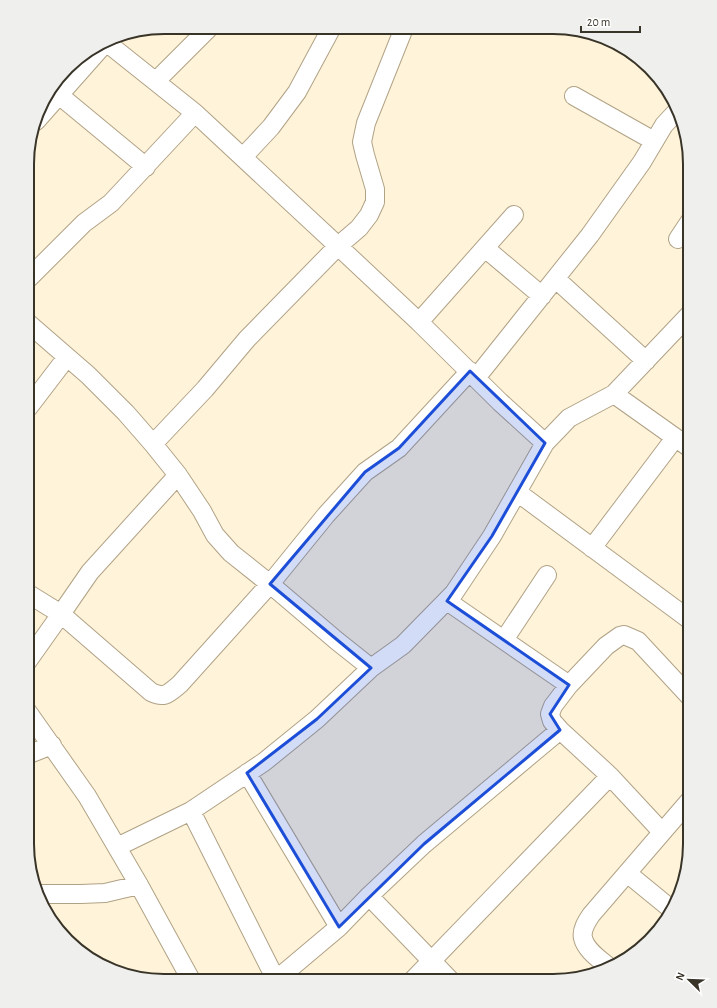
<svg xmlns="http://www.w3.org/2000/svg" width="717" height="1008" font-family="'Alegreya Sans',sans-serif">
<style>
.lines{fill:none;stroke-linecap:round;stroke-linejoin:round}
.street-casing{stroke:#b0a285;stroke-width:20}
.street{stroke:#fff;stroke-width:18}
.marked{fill:#1d4ed8;fill-opacity:0.2;stroke:#1d4ed8;stroke-width:3;stroke-linejoin:round}
.rim{fill:none;stroke:#393428;stroke-width:2}
</style>
<rect width="100%" height="100%" fill="#fff3da"/>
<g class="lines">
<g class="street-casing">
<path id="street" d="M404,28L366,123L362,142L365,155L375,189V202L369,215L359,228L338,246L419,322L500,402L545,443L569,418L614,394L690,314
M156,81L210,27
M59,95L146,167
M574,96L654,141
M36,121L106,42
M243,157L271,127L297,92L332,27
M678,239L690,221
M485,248L542,296
M28,279L84,223L111,203L195,113
M556,279L646,361
M419,322L514,215
M28,323L88,375L126,413L153,444L205,389L247,339L338,246L195,113L106,42
M476,378L590,235L642,162L664,125L678,110
M614,394L690,448
M28,408L67,357
M153,444L178,475L202,511L215,535L231,553L270,584L337,641L371,668L403,645L454,593L492,536L545,443
M178,475L90,572L61,614L151,692C165,699 169,693 180,684L270,584L326,515L365,472L399,448L470,371
M517,492L690,620
M592,548L675,438
M447,601L569,685
M504,640L547,575
M27,662L61,614L27,593
M27,711L87,796L139,885L191,980
M27,755L52,745
M247,773L339,927
M191,811L276,980
M662,832L610,776L560,730L552,721L550,714L553,706L569,685L606,646L620,636L624,635L638,641L690,697
M117,847L191,811L264,762L317,719L371,668
M627,873L671,909
M39,894H81L105,893L139,885
M369,896L451,981
M610,968C601,960 586,951 583,938C581,930 587,921 591,915L690,800
M276,980L339,927L369,896L424,844L560,730
M412,981L610,776"/>
</g>
<use href="#street" class="street"/>
</g>
<path class="marked" d="M470,371L545,443L492,536L447,601L569,685L550,714L560,730L424,844L339,927L247,773L317,719L371,668L270,584L365,472L399,448Z"/>
<path d="M0 0H717V1008H0ZM164 34H553A130 130 0 0 1 683 164V844A130 130 0 0 1 553 974H164A130 130 0 0 1 34 844V164A130 130 0 0 1 164 34Z" fill="#efefee" fill-rule="evenodd"/>
<path class="rim" d="M164 34H553A130 130 0 0 1 683 164V844A130 130 0 0 1 553 974H164A130 130 0 0 1 34 844V164A130 130 0 0 1 164 34Z"/>
<g transform="translate(689 980) rotate(293)" stroke="#ffffff" stroke-width="3" paint-order="stroke">
<path d="M0-3L7 15L0 10L-7 15Z" fill="#393428"/>
<text y="-6" font-size="11" font-weight="bold" text-anchor="middle" fill="#393428">N</text>
</g>
<path d="M581 26v6h59v-6" fill="none" stroke="#393428" stroke-width="2"/>
<text x="587" y="26" font-size="12" fill="#393428" stroke="#ffffff" stroke-width="3" paint-order="stroke">20 m</text>
</svg>
